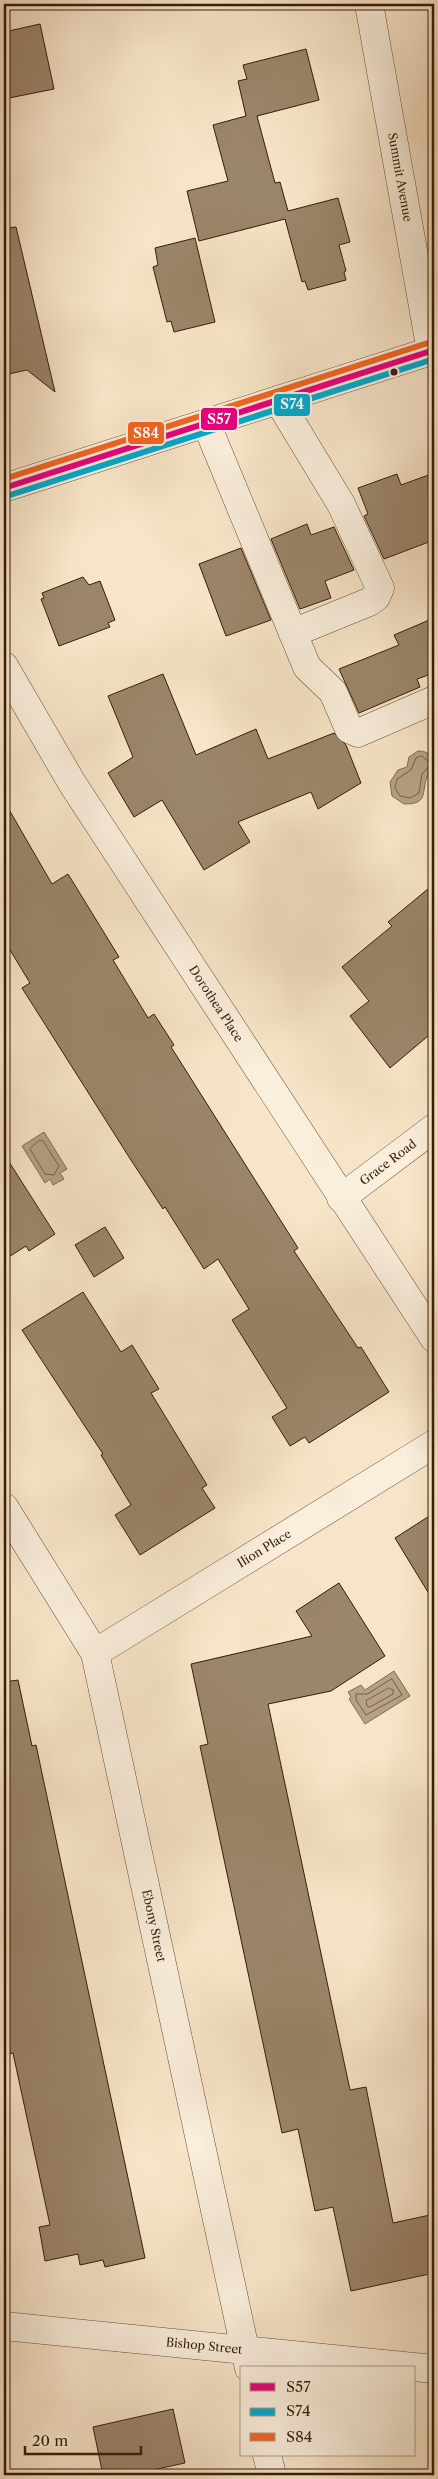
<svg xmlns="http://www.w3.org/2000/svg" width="438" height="2479" font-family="'Libre Caslon Text',serif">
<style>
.water{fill:#b6a186;stroke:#836c52}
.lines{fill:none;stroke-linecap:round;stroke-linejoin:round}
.shore{stroke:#765e46;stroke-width:1}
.building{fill:#9b856b;stroke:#371c05}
.minor-casing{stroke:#674e36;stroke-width:29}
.minor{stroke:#faeedc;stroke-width:28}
.bus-1-casing{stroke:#faeedc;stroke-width:10}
.bus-2-casing{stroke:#faeedc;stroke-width:10}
.bus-3-casing{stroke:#faeedc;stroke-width:10}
.bus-1{stroke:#e5007d;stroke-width:6}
.bus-2{stroke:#00a9ce;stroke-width:6}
.bus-3{stroke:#f26522;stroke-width:6}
.bus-dot{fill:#371c05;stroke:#faeedc;stroke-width:2}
.labels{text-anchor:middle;stroke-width:4;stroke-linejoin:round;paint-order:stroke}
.street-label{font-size:12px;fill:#371c05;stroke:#faeedc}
.line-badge{stroke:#faeedc;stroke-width:2}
.badge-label{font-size:14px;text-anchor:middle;font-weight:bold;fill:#fff}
</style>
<rect width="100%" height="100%" fill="#f8e5c9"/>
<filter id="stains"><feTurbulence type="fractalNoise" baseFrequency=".004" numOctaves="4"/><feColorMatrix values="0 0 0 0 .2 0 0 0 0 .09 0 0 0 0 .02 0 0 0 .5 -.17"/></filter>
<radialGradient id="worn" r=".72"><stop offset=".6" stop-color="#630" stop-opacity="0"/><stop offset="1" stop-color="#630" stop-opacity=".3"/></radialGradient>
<path class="water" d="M418,751C429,751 434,757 433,767C432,771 428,774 427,777C421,793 429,804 404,804L392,796L390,782L398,770L407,767L409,757Z
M44,1132L67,1169L60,1173L64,1179L53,1185L50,1179L45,1183L22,1146Z
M394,1671L410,1696L365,1724L349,1699L351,1697L348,1692L361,1685L365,1690Z"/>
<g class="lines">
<path class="shore" d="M422,756L431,764L422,774L419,793L410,798L400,796L395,788L397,779L411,770L416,758Z
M40,1140L43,1141L59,1166L54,1175L45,1174L30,1149Z
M392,1679L402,1695L366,1715L356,1700V1694H367Z
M389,1688L393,1690V1694L370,1707L367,1706L366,1701Z"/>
</g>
<path class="building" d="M40,24L54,89L4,99V32Z
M306,49L319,100L257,116L275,183L280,182L288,211L338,198L350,242L339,245L346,271L344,272L346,280L308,290L305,281L302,282L285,219L199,241L187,191L228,181L213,125L246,116L238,81L247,79L243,65Z
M16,227L55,392L27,370L4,375V228Z
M195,238L215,322L174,332L171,321L167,322L153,267L158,265L155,248Z
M434,473V540L384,559L364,516L368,514L358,488L397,474L401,485Z
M307,524L311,535L334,527L354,570L325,581L331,598L300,609L271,539Z
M241,548L271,620L226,636L199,564Z
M83,577L89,585L100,581L115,620L108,623L110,627L59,646L41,599L44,598L42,593Z
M434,618V673L417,679L420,687L359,713L339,669L399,645L394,635Z
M163,674L196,755L256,729L268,759L334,733L346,745L361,783L318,809L311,792L238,822L250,842L204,870L162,800L134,817L108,773L133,757L108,696Z
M4,801L52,884L68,874L119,957L113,960L148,1018L154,1014L174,1045L171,1047L298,1248L294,1251L358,1348L361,1347L389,1392L309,1443L305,1437L290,1446L272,1417L287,1408L232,1320L249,1309L218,1259L204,1269L165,1207L163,1209L129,1157L22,988L30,983L4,940Z
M434,884V1031L390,1068L350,1016L369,1001L342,967L392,926L388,922Z
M4,1154L55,1234L29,1251L26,1246L4,1260Z
M105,1227L124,1258L94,1277L75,1245Z
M83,1292L121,1352L132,1345L159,1389L151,1393L207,1485L202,1488L215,1508L140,1555L115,1515L131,1505L101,1455L103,1454L22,1330Z
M434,1513V1602L395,1538Z
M339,1583L385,1656L331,1691L268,1704L350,2090L366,2087L393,2223L430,2215L434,2235V2273L351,2291L333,2207L315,2211L298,2129L282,2133L200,1746L208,1744L191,1664L312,1636L296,1611Z
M18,1680L32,1746L36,1745L145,2258L105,2267L103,2260L80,2265L78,2254L45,2261L39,2227L50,2225L13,2053L4,2055V1682Z
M173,2409L185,2463L129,2475H103L93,2427Z"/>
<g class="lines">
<g class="minor-casing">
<g id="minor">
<path id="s1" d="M369,4L431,351"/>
<path d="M278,400L341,504L380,588L376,597L369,602L293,633"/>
<path d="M206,423L307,667L333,692L349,729L358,733L434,700"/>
<path d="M4,488L434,350"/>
<path id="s2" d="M4,666L72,783L434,1338"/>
<path id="s3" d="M341,1198L434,1128"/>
<path id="s4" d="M4,1507L95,1653L249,2368"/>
<path id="s5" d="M95,1653L434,1444"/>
<path id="s6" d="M4,2326L434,2369"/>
<path d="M267,2455L272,2475"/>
</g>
</g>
<use href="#minor" class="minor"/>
<g class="bus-1-casing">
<path id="bus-1" d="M4,488L434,350"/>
</g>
<g class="bus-2-casing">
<path id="bus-2" d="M7,496L434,359"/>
</g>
<g class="bus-3-casing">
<path id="bus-3" d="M4,479L431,342"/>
</g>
<use href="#bus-1" class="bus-1"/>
<use href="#bus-2" class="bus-2"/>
<use href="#bus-3" class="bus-3"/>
</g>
<circle class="bus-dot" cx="394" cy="372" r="4.5"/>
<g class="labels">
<g class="street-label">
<text dy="4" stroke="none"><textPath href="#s1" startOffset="176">Summit Avenue</textPath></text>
<text dy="4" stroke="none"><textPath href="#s2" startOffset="399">Dorothea Place</textPath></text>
<text dy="4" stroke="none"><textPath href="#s3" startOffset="59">Grace Road</textPath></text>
<text dy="4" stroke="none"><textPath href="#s5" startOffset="199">Ilion Place</textPath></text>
<text dy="4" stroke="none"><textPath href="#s4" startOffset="451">Ebony Street</textPath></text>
<text dy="4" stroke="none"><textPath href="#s6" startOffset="201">Bishop Street</textPath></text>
</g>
</g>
<g class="line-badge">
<rect x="273" y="393" width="38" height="24" rx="5" fill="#00a9ce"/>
<rect x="200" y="407" width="38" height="24" rx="5" fill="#e5007d"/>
<rect x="127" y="421" width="38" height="24" rx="5" fill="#f26522"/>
</g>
<g class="badge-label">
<text x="292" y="409">S74</text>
<text x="219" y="424">S57</text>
<text x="146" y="438">S84</text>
</g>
<rect width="438" height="2479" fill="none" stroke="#f8e5c9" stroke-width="20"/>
<rect x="5" y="5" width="428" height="2469" fill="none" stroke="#371c05" stroke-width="2.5"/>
<rect x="10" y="10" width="418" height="2459" fill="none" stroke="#371c05"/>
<rect x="240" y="2366" width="175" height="90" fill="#faeedc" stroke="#ac9a86"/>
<rect x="250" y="2383" width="25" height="8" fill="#e5007d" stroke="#ac9a86"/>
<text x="286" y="2392" font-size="15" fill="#371c05">S57</text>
<rect x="250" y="2408" width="25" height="8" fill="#00a9ce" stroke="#ac9a86"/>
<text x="286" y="2416" font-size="15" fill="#371c05">S74</text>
<rect x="250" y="2433" width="25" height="8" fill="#f26522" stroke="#ac9a86"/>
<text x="286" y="2442" font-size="15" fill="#371c05">S84</text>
<path d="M25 2446v8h116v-8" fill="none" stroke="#371c05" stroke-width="2.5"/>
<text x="32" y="2446" font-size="15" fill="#371c05" stroke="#faeedc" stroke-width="4" paint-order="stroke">20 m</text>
<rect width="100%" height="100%" filter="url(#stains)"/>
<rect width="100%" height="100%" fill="url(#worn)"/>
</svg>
